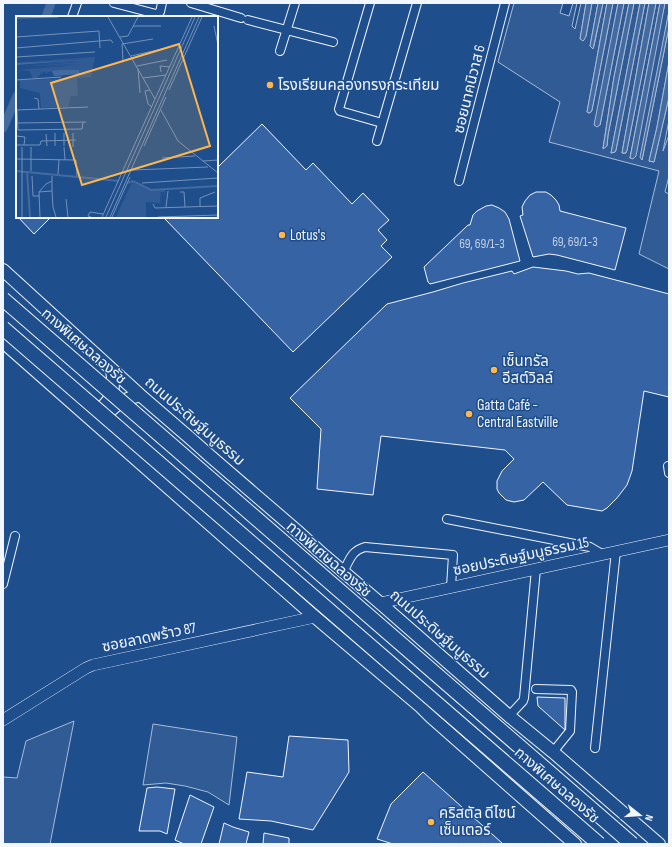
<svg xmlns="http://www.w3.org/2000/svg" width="672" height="847" font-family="'Sofia Sans Condensed','Noto Sans Thai',sans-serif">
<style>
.built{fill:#305b95;stroke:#a8bbd7}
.water{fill:#446ba0;stroke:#a8bbd7}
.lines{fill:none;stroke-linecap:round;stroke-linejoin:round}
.canal{stroke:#446ba0;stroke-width:9}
.building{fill:#3563a3;stroke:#f2f6ff}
.street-casing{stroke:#f2f6ff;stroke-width:10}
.secondary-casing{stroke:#f2f6ff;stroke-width:12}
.primary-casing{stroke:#f2f6ff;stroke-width:14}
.street{stroke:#1f4e8c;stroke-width:8}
.secondary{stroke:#1f4e8c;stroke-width:11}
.primary{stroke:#1f4e8c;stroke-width:12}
.highway-bridge-casing{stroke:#f2f6ff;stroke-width:16;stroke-linecap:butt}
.highway-bridge{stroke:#1f4e8c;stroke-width:14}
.poi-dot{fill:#ffb74d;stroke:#1f4e8c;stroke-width:1.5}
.labels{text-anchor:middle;stroke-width:3;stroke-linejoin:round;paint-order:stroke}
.number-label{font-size:13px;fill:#c3d1e8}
.poi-label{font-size:15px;fill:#f2f6ff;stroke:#1f4e8c;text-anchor:start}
.street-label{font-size:15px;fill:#f2f6ff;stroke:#1f4e8c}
.inset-river{fill:none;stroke:#446ba0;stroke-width:2}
.inset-road{fill:none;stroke:#7391ba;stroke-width:1}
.view{fill:#ffb74d;fill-opacity:0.15;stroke:#ffb74d;stroke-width:2}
.inset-edge{fill:none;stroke:#f2f6ff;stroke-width:2}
</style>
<rect width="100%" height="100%" fill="#1f4e8c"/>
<path class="built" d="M514,3H563L560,13L569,16L573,3H577L572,26L575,29L581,3H586L580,39L586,36L592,3H598L590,46L593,48L594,46L603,3H607L587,112L589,113L591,112L592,110L613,3H618L608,59L600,125L624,3H629L614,77L603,148L607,146L608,135L634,3H640L611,153L615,152L616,150L645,3H649L622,153H626L627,150L656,3H660L630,158L665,3H669V11L642,160L669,27V62L657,127L649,161L654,162L669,97V120L663,151L669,135V176L665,192L669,194V269L639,254L659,171L549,142L560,102L498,62Z
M74,721L50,844H3V777L17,778L26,741Z
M153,724L237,737L229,805L208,792L185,786L166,783L143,785Z"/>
<path class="water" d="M586,3H592L586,36L584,40L583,41L580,39Z
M598,3H603L593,49L590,46Z
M607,3H613L592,110L591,112L589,113L587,112Z
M618,3H624L600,125L597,127L594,125Z
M629,3H634L608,135L607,146L603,149L614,77Z
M640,3H645L616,150L615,152L611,153Z
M649,3H656L627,150L626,153H622Z
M660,3H665L636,156L633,159L630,158Z
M669,11V27L642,160L640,157Z
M669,62V97L654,162L649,161L657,127Z"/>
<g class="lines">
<path class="canal" d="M46,17L51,3
M3,128L17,96"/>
</g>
<path class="building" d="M262,124L306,170L313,163L352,204L363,193L389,220L378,230L387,240L381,246L392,257L293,352L165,219L167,217H217V168Z
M536,192H546L551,195L556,200L559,205L560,211L626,228L615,270L557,255L549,254L533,257L520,216L523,215L522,207L525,201L530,195Z
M492,205L499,208L505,212L509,219L520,261L430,284L428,282L424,267L468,225H470L473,215L477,211L486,206Z
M18,217H51L34,234Z
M533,267L566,271L578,274L589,273L669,294V397L644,391L632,471L627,485L617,498L607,508L602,511L567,505L543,482L524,500L514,502L506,500L499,493L497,489V481L502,471L514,459L505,450L381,436L373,495L317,489L321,429L290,398L387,304L433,292L463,283L512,271L514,274Z
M537,697L565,698V730L538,706Z
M289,736L348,740L349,772L313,830L271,821L239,819L247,772L283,777Z
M423,772L502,843L501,844H393L377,839L391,804Z
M157,787L175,789L167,834L160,831H139L147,788Z
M190,795L214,807L201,844H184L175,840Z
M224,823L233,827L249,832L246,844H219Z
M264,833L289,838V844H263Z"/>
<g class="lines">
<g class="street-casing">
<path id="street" d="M114,3L156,14L160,12L162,3
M191,3L241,18
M370,3L339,109L340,111L382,123
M72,17L77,3
M248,20L333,42
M280,51L295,3
M377,141L417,3
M459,181L505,3
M668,466L669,473
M447,519L590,547L602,554
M343,572C350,560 351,551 365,547L453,555L451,587
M3,584L15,536
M536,689L571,690L572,692L570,731L553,752
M509,716L523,701L524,698L536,569
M595,748L616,551"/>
</g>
<g class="secondary-casing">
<path id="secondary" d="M380,603L669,540
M3,720L86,668L93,665L315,617"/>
</g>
<g class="primary-casing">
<path id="primary" d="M3,270L140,395L191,439L210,456L296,530L319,551L380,603L509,716L553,752L659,844
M3,342L315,617L421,707L431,717L575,844
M93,411C113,405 115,388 112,370
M106,426C102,415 116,404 125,400C129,398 135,397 140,395"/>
</g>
<use href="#street" class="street"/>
<use href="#secondary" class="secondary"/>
<use href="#primary" class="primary"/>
<g class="highway-bridge-casing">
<path id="highway-bridge" d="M3,299L632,844
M3,328L599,844"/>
</g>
<use href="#highway-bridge" class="highway-bridge"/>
</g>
<g class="poi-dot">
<circle cx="270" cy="85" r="4"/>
<circle cx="282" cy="235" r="4"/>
<circle cx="494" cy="370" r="4"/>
<circle cx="469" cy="414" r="4"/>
<circle cx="431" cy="822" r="4"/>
</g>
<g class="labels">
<g class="number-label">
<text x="575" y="246">69, 69/1-3</text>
<text x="482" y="248">69, 69/1-3</text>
</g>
<g class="poi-label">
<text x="278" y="90">โรงเรียนคลองทรงกระเทียม</text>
<text x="290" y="240">Lotus's</text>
<text x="502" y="366">เซ็นทรัล<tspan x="502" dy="17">อีสต์วิลล์</tspan></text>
<text x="477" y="410">Gatta Café -<tspan x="477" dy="17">Central Eastville</tspan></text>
<text x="439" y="818">คริสตัล ดีไซน์<tspan x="439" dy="17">เซ็นเตอร์</tspan></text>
</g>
<g class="street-label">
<text transform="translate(469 89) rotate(-76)" y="5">ซอยนาคนิวาส 6</text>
<text transform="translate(84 346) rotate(41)" y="5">ทางพิเศษฉลองรัช</text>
<text transform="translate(195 421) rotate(41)" y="5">ถนนประดิษฐ์มนูธรรม</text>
<text transform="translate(521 556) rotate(-12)" y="5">ซอยประดิษฐ์มนูธรรม 15</text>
<text transform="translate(329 559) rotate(41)" y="5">ทางพิเศษฉลองรัช</text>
<text transform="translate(440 634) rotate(41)" y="5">ถนนประดิษฐ์มนูธรรม</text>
<text transform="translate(149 637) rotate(-12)" y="5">ซอยลาดพร้าว 87</text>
<text transform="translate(557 785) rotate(41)" y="5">ทางพิเศษฉลองรัช</text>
</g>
</g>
<g transform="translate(16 16)">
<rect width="202" height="202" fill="#1f4e8c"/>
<path d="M79,41L75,61L61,62L62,80H55L52,91L25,92L24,77L4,72V64L37,63L64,60V58L62,54V58L61,54L44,55L36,57L37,61L35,55L30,58L29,55L25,59L26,55L22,62H16L14,55L0,54L66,49L0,53L63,48L0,51L63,46L0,50L63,45L0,47L67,43L0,46ZM116,166L133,174H149V182L148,176H145L144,187L130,186V201H100Z" fill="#305b95"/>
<path d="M67,43L8,47L67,44L0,49V47ZM43,54H63L64,58L38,60L36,55Z" fill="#446ba0"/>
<path class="inset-river" d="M0,155L103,165M11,156L14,201M111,167L117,165L135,174L202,170"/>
<path class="inset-road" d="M92,1L139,83M0,2L42,1M117,10H145M198,10L202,29M0,21L83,15L84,32M104,21L112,20L122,1M0,32L95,24L97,27M115,40L146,33M0,41L79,36M105,46L107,45L106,28L137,23M121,50L151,44M122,53L124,77M145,56L144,50L154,51M127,62L150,59M0,64L45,61M134,74L129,75L132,88L136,91M153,74L186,1M18,82L22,83L23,93M1,94L2,114L66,113L67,106M1,94L72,91M145,94L162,125L202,157M1,107L70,106M39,117V130M48,117V130M57,117V131M30,118L31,130M0,120L9,121L8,129M0,129H24L25,125L60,124M128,130L150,81M48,131L49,144M146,142L179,140M0,143L60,144L61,160M187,145L202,144M117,154L192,151M15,155V131M42,158L43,144M16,160L17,180H23M36,165L30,168L23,176L36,175V160M126,167L202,162M36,175L37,191L40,201M23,176L24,201M164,176H168L169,191M50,183L52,201M137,188L139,192L202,190M184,190V182L199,176M150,191L152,175M6,201V131M75,201L72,200L74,196L87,198M86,201L176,1M90,201L179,1M94,201L183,1M96,201L114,161M142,201L202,199"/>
<path class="view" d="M163,28L194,130L66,169L35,67Z"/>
<rect width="202" height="202" class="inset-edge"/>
</g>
<rect width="672" height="847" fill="none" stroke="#f2f6ff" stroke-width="8"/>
<g transform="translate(640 815) rotate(107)" stroke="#1f4e8c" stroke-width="3" paint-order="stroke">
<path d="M0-3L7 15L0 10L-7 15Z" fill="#f2f6ff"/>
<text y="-6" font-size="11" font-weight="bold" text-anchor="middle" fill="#f2f6ff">N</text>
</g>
</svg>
